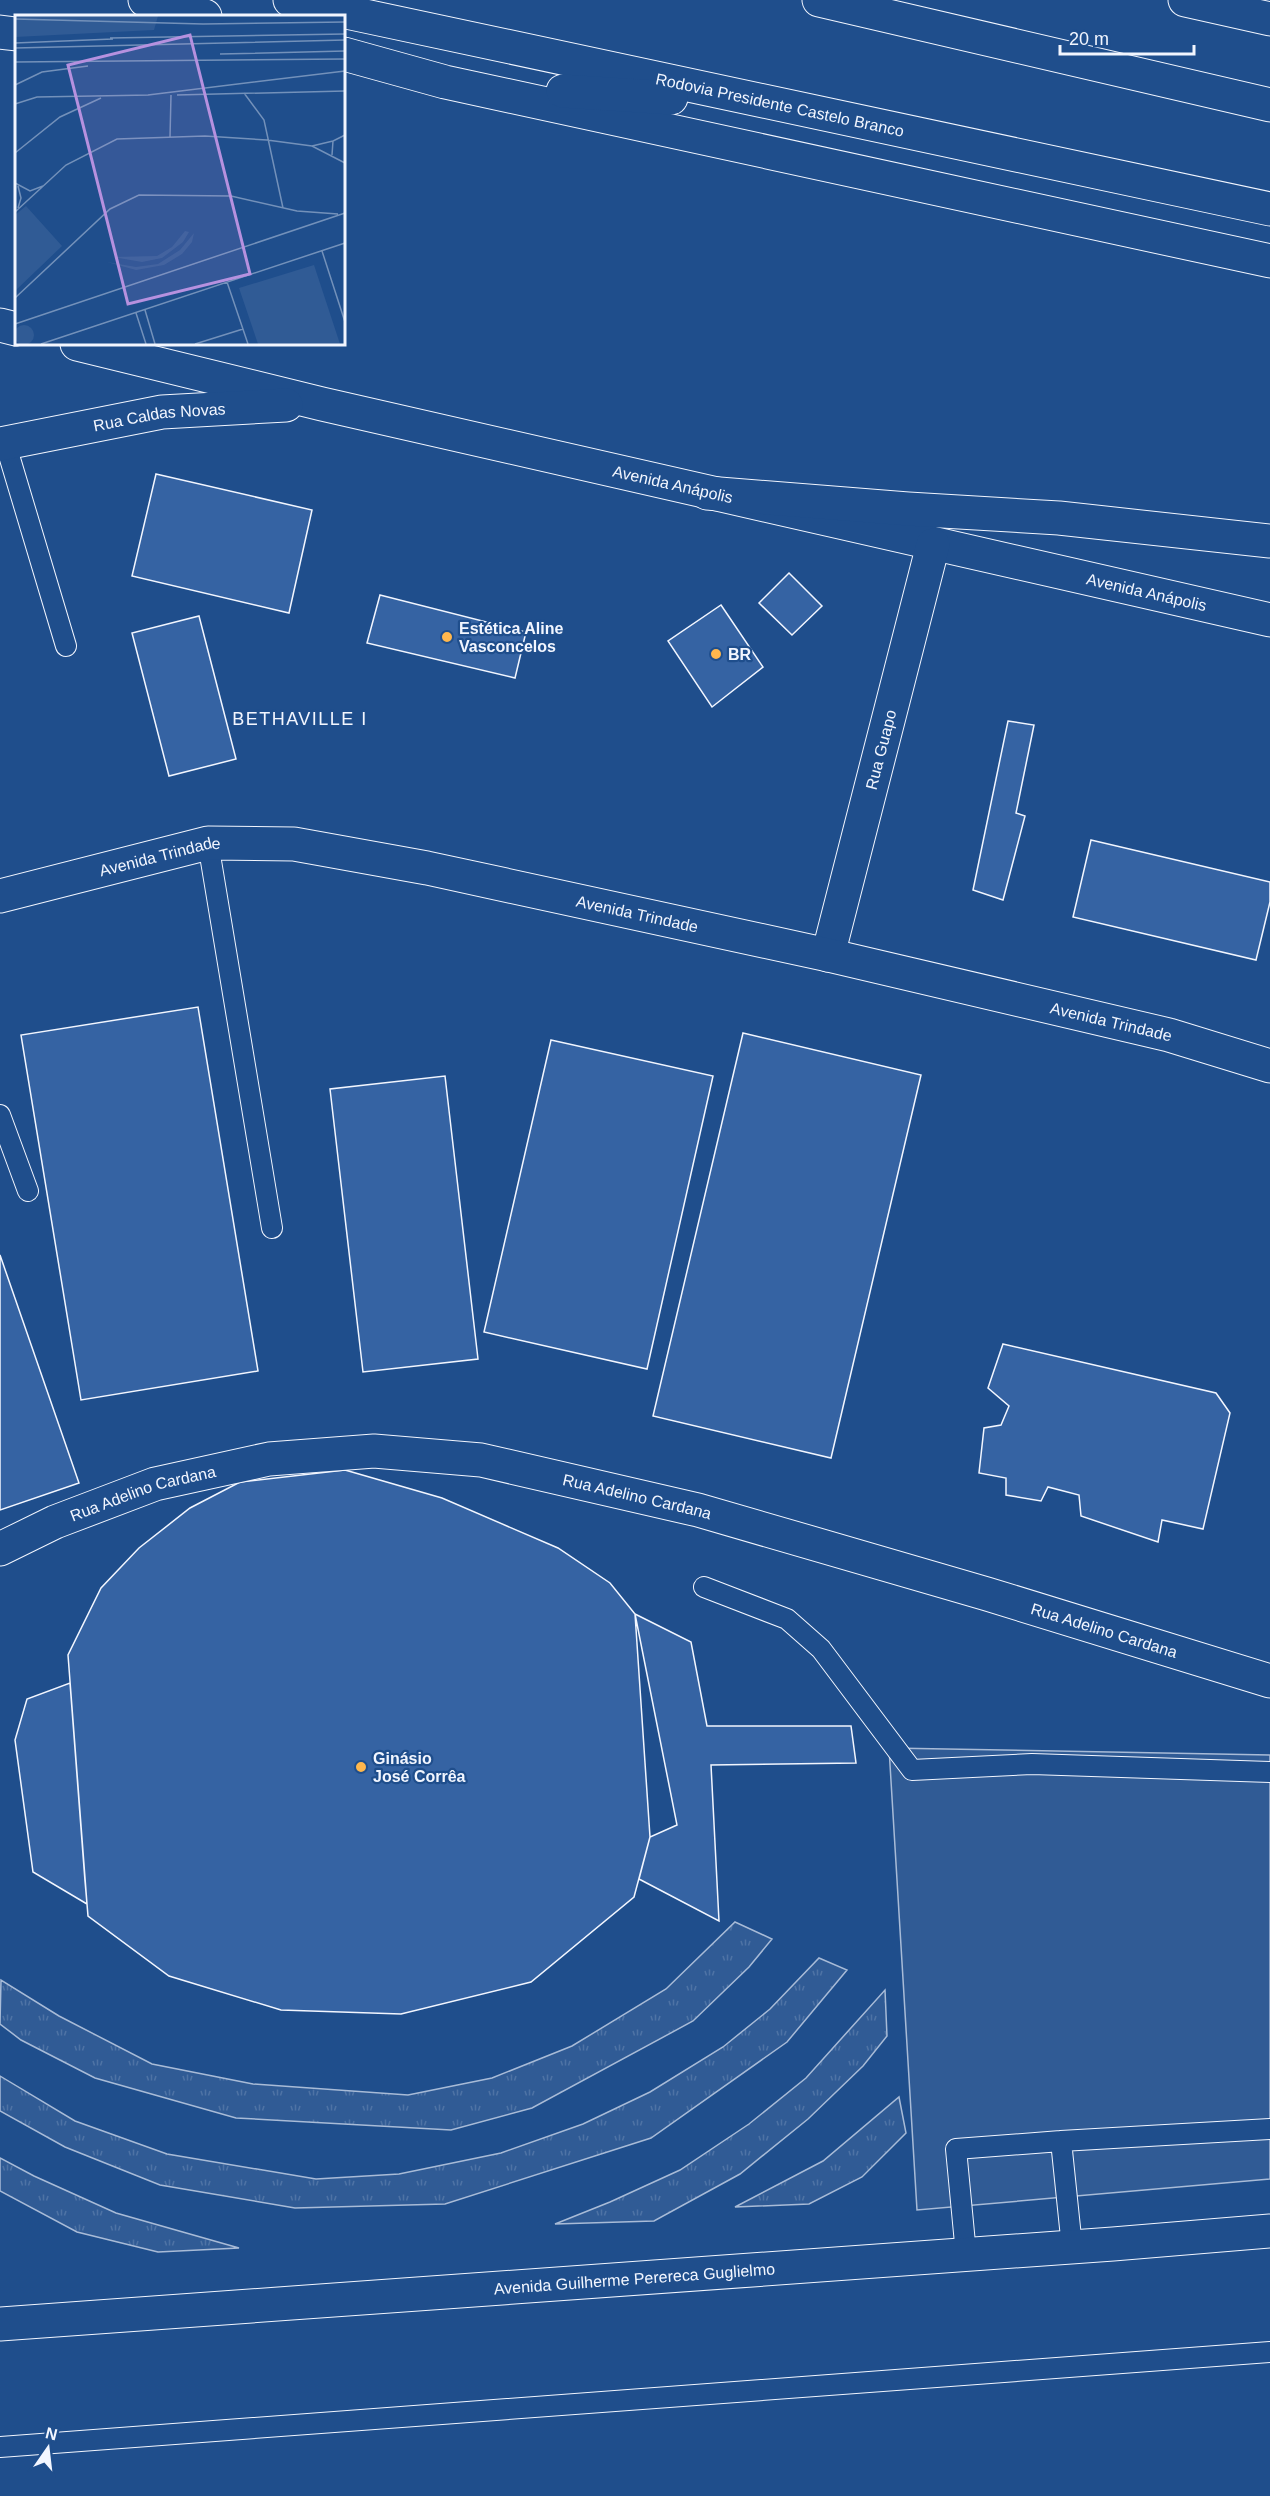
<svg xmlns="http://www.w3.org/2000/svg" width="1270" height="2496" font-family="Helvetica,sans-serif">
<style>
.grass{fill:url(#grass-tufts);stroke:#a8bbd7;stroke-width:1.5}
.built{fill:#305b95;stroke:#a8bbd7;stroke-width:1.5}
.building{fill:#3563a3;stroke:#f2f6ff;stroke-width:1.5}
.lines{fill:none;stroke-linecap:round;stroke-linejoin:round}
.service-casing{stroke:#f2f6ff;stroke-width:22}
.minor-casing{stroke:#f2f6ff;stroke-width:35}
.tertiary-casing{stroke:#f2f6ff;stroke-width:35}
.primary-casing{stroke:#f2f6ff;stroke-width:35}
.motorway-casing{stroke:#f2f6ff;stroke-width:35}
.service{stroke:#1f4e8c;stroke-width:20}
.minor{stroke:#1f4e8c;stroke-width:33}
.tertiary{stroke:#1f4e8c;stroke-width:33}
.primary{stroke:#1f4e8c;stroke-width:33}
.motorway{stroke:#1f4e8c;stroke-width:33}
.poi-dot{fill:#ffb74d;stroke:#1f4e8c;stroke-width:2}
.labels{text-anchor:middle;stroke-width:4.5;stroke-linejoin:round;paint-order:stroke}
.street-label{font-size:16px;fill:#f2f6ff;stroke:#1f4e8c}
.poi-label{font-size:16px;font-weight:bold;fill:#f2f6ff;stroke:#1f4e8c;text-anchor:start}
.neighbourhood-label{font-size:18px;letter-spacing:1.5px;fill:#f2f6ff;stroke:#1f4e8c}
.inset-road{fill:none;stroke:#7391ba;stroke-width:1.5}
.view{fill:#b691df;fill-opacity:0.15;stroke:#b691df;stroke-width:3}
.inset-edge{fill:none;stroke:#f2f6ff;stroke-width:3}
</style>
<defs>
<pattern id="grass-tufts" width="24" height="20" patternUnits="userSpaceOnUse" patternTransform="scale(1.5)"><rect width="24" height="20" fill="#305b95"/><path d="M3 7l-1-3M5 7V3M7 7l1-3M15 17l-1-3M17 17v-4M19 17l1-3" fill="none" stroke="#4e73a5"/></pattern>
</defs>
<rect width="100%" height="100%" fill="#1f4e8c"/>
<path class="grass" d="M735,1922L772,1939L749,1967L693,2021L532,2108L451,2130L236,2118L95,2078L21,2040L0,2024L1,1980L59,2016L152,2064L253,2084L408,2095L492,2078L572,2046L666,1989Z
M819,1958L847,1970L787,2042L651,2138L445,2204L295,2208L160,2185L65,2147L0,2111V2076L75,2121L167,2154L316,2179L399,2174L501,2153L583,2124L650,2092L723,2047L770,2009Z
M885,1990L887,2036L863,2066L808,2119L740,2174L654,2221L555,2224L610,2202L680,2170L749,2124L806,2078Z
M899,2097L906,2133L862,2177L809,2204L735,2207L823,2161Z
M0,2158L34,2176L116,2213L239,2248L158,2252L77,2232L0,2191Z"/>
<path class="built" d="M889,1748L1270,1755V2179L917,2210Z"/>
<path class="building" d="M156,474L312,510L289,613L132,576Z
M789,573L822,606L792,635L759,603Z
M380,595L526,632L515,678L367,643Z
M721,605L763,667L712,707L668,641Z
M199,616L236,759L169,776L132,633Z
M1008,721L1034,725L1016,813L1025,816L1003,900L973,890Z
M1091,840L1270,882V902L1256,960L1073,917Z
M198,1007L258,1371L81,1400L21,1035Z
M743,1033L921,1075L831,1458L653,1416Z
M551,1040L713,1076L647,1369L484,1332Z
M445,1076L478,1359L363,1372L330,1089Z
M0,1255L79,1483L0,1510Z
M1003,1344L1216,1393L1230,1413L1203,1529L1162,1520L1158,1542L1081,1516L1079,1495L1048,1487L1041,1501L1006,1495V1478L979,1473L984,1428L1001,1425L1009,1406L988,1388Z
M345,1470L442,1498L558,1548L610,1583L635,1614L650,1837L634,1897L531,1982L401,2014L281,2010L169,1976L88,1916L87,1904L68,1655L101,1588L139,1548L190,1508L240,1482Z
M635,1614L691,1642L707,1726H851L856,1763L711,1765L719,1921L639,1879L650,1837L677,1825Z
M70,1683L85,1881L87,1904L33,1872L15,1740L27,1699Z"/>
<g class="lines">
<g class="service-casing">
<path id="service" d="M5,442L66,646
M208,843L272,1228
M0,1115L28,1191
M704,1587L787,1619L821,1649L912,1770L1032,1764L1270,1772
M1061,2141L1072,2247
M966,2254L956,2149L1061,2141L1270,2129
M0,2447L1270,2352"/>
</g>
<g class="minor-casing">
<g id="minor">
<path d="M0,325L16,329"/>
<path id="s1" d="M77,344L322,404L1270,620"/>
<path id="s2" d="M0,444L162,412L286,405"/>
<path id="s3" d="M828,955L933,545"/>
<path id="s4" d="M0,1549L55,1522L155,1484L269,1459L374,1451L481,1460L698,1510L987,1594L1270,1681"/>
</g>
</g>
<g class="tertiary-casing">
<g id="tertiary">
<path id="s5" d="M0,896L208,843L294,844L427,868L828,955L1169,1035L1270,1066"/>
</g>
</g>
<g class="primary-casing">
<g id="primary">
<path id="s6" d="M0,2324L1113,2244L1270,2231"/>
</g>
</g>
<g class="motorway-casing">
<g id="motorway">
<path d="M145,0L205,16"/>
<path id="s7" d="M290,0L1270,209"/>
<path d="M819,0L1270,105"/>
<path d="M1185,0L1270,19"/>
<path d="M0,32L16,34"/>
<path d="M344,54L445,82L1270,261"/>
<path d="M563,91L671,98"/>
<path d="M707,493L908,509L1059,518L1270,541"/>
</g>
</g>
<use href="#service" class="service"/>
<use href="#minor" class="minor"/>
<use href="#tertiary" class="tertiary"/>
<use href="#primary" class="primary"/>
<use href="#motorway" class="motorway"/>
</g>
<g class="poi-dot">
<circle cx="447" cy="637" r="6"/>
<circle cx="716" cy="654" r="6"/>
<circle cx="361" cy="1767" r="6"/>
</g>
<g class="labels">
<g class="street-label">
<text dy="6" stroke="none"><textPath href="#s7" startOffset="501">Rodovia Presidente Castelo Branco</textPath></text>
<text dy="6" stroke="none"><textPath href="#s2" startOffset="162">Rua Caldas Novas</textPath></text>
<text dy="6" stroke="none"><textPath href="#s1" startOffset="612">Avenida Anápolis</textPath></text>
<text dy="6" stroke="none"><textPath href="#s1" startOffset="1098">Avenida Anápolis</textPath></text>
<text dy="6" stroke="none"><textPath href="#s3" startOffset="212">Rua Guapo</textPath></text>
<text dy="6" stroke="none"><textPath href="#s5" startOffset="165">Avenida Trindade</textPath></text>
<text dy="6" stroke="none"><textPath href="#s5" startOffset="651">Avenida Trindade</textPath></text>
<text dy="6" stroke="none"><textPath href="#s5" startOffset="1137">Avenida Trindade</textPath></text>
<text dy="6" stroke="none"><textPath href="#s4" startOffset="154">Rua Adelino Cardana</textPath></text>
<text dy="6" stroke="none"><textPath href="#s4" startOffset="658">Rua Adelino Cardana</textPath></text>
<text dy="6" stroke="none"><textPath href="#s4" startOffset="1144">Rua Adelino Cardana</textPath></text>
<text dy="6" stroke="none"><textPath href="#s6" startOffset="636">Avenida Guilherme Perereca Guglielmo</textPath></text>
</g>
<g class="poi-label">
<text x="459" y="634">Estética Aline<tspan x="459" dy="18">Vasconcelos</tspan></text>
<text x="728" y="660">BR</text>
<text x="373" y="1764">Ginásio<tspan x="373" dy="18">José Corrêa</tspan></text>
</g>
<g class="neighbourhood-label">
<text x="300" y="725">BETHAVILLE I</text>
</g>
</g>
<g transform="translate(15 15)">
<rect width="330" height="330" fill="#1f4e8c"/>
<path d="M0,1H143L139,15L0,22ZM11,191L47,231L0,276V200ZM170,216L174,217L168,227L147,243L127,247L98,242L142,241L157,232ZM179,218L177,227L167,239L149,250L121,255L92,247L121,252L143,249L165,235ZM299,250L325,329H243L224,273ZM-1 320a10 10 0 1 1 20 0a10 10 0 1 1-20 0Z" fill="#305b95"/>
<path class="inset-road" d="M0,4L188,9L330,7M95,23L330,19M0,28L98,24M0,33L330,25M205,39L330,36M0,47L330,44M0,70L27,57L73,51M229,78L249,105L268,193M133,80L330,56M162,80L330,76M0,89L22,82L135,80M155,122L156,80M297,131L318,126M0,138L45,102L86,83M317,140L318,126L330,120M0,168L15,176L28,171M3,193L6,183L3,171M0,197L51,150L102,124L190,121L252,125L297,131L330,148M307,236L330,307M212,267L233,329M0,283L95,194L124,180L216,181L282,196L323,199M130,295L140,329M121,298L131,329M0,309L330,198M26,329L330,228M180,329L228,314"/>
<path class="view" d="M175,20L235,259L113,289L53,50Z"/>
<rect width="330" height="330" class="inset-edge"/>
</g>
<g transform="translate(48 2448) rotate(14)" stroke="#1f4e8c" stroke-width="4.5" paint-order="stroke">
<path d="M0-4.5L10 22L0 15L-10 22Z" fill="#f2f6ff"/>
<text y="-9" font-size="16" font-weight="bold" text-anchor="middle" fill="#f2f6ff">N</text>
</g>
<path d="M1060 45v9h134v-9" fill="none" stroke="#f2f6ff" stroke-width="3"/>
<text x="1069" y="45" font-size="18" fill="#f2f6ff" stroke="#1f4e8c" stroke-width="4.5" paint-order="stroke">20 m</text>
</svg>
